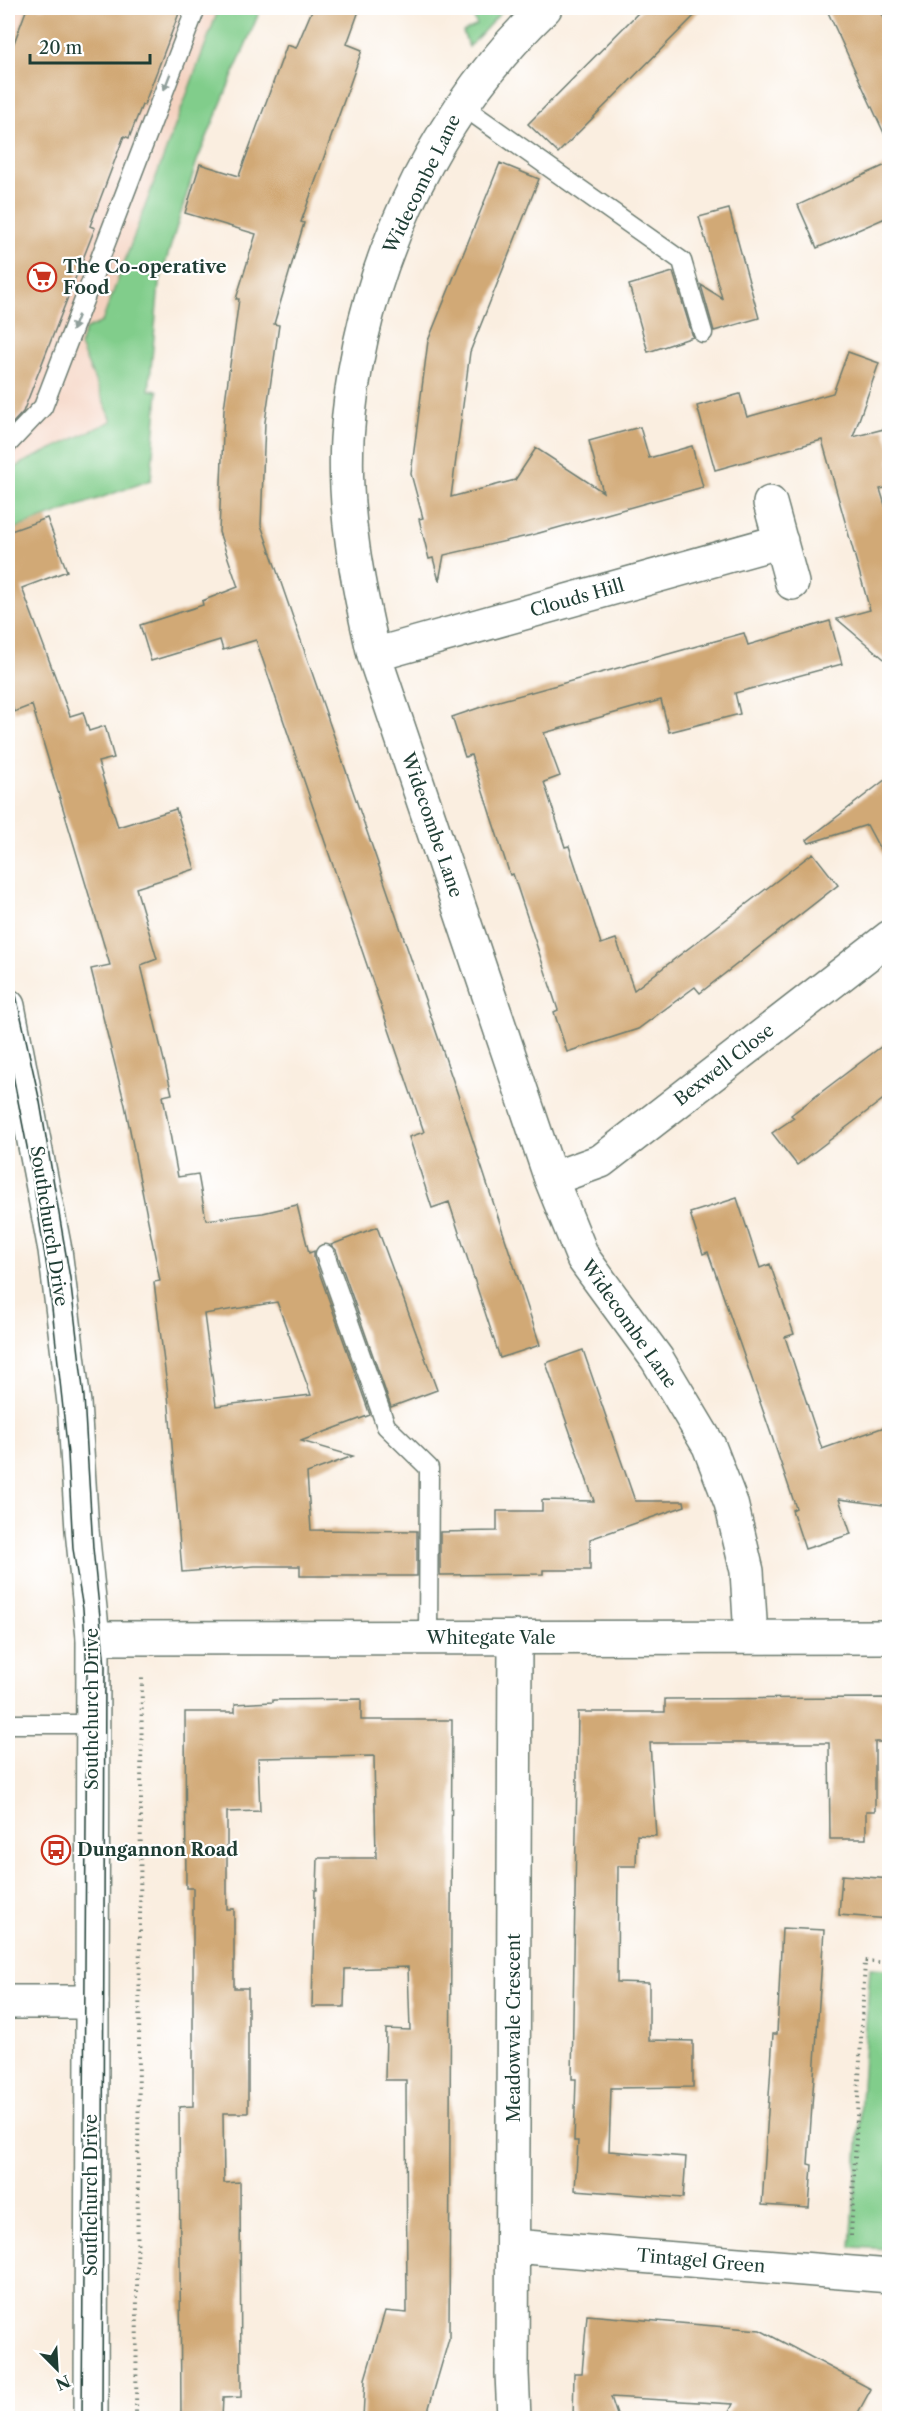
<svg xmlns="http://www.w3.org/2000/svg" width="897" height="2426" font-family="'Libre Caslon Text',serif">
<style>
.built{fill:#f5d3c1}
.green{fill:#81cd8b;stroke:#508560;stroke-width:1.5}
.building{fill:#d1a976;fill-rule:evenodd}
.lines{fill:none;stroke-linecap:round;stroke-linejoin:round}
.service-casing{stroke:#6c7b70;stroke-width:21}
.minor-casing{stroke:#6c7b70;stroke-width:36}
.tertiary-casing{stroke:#6c7b70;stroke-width:36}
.path{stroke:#6c7b70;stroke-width:4;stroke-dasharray:1.5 4.5;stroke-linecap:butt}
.service{stroke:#fff;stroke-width:18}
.minor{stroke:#fff;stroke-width:33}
.tertiary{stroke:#fff;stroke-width:33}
.tram{stroke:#1f3d34;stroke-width:1.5}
.oneway{fill:#8f9e9a}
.labels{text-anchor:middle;stroke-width:4.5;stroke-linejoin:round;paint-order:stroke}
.street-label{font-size:18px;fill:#1f3d34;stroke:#fff}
.poi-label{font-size:18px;font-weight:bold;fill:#1f3d34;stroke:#fff;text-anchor:start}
</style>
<rect width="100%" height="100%" fill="#fff"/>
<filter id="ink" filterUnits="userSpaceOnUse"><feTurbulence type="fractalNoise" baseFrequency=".0167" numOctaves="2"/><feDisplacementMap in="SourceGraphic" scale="12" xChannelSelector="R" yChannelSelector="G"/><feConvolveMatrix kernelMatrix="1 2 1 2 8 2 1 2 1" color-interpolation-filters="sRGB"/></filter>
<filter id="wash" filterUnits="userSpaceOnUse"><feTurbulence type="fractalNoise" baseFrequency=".008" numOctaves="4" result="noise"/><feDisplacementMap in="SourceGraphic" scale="24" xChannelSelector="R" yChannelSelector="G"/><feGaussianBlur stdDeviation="1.35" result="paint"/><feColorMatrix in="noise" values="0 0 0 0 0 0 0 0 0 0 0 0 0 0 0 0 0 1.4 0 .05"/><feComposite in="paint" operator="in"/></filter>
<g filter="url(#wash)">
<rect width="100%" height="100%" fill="#faeee0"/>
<path class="built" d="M8,8H219L102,322L85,330L80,346L112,421L22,463L8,474Z"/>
<path class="green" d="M219,8H261L197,161L159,284L149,390L158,391L151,480L8,531V474L22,463L112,421L80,346L85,330L102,322Z
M470,8H505L469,47L463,32L477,25Z
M870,1968L889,1969V2249L851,2247Z"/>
<g id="blocks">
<path class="building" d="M27,8H181L144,105H142L129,138L124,136L90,226L95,228L23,412L8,428V59Z
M313,8H360L347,44L362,50L301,222L304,223L274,324L279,325L265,422L261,525L458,1095L540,1345L500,1358L449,1202L432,1208L409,1137L424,1132L256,640L223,650L220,640L151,661L140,625L203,605L202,601L238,587L219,532L224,409L239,299H236L256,234L185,213L200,164L239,176L287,45L296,48Z
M643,8H702L558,153L528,124Z
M826,8H879L890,31V146Z
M500,163L539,179L470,352L451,497L515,480L536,448L603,492L589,441L640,427L649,458L692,446L703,487L532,535L444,555L439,581L433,558L429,559L419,519L423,518L411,474L428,341Z
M890,163V216L817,248L798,205Z
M729,209L759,318L714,331L701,285L722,298L699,217Z
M673,272L693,337L648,352L629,285Z
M848,352L879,363L853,437L884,429L890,447V487L880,489L890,521V664L837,619L870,610L822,440L715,470L697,406L740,394L747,417L833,393Z
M47,518L67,571L22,588L70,716L83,712L89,731L105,726L114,758L98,762L118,827L176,809L195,869L136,888L157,959L141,965L172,1094L163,1096L178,1177L198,1174L206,1220L263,1213L297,1205L309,1253L314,1251V1258L370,1415L301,1441L353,1456L307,1473L311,1530L417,1531V1576H300V1566H255L182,1572L168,1394L154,1282L160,1281L125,1105L91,969L110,965L32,705L14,712L8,693V532ZM277,1302L311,1395L216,1406L204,1314Z
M830,621L842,664L735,693L740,714L669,732L661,700L544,733L560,776L544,782L565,847L569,846L601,944L616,939L634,990L813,853L838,885L700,993L695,987L638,1029L567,1052L554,1012L558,1010L513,874L510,875L471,755L465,757L452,717L499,701L744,633L748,645Z
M890,776V868L867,825L809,843L807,840Z
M890,1040V1094L797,1165L772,1133L794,1118L791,1115Z
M737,1198L760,1268L770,1264L794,1334L785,1337L822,1449L890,1425V1506L839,1499L851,1534L805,1549L792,1510L796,1508L769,1428L708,1252L703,1254L690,1213Z
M377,1227L437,1390L391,1407L336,1250L331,1245Z
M583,1350L635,1501H684L685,1506L590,1539V1570H543V1574L440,1575V1532L497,1531V1511H542V1500L594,1501L546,1363Z
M890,1698V1742H875V1811H866V1839H830L829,1743H650L656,1836L637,1835L636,1866H618L617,1982L649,1983V2040L693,2041V2087L611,2088L609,2151L686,2157L683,2198L575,2190L578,2141H574L576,2079H572L578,1712H665V1699Z
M361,1699V1720H452L449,2339L426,2418H363L365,2379L385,2311L407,2313L406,2080H385L386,2029L410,2030L408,1967L345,1969L344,2007H312L315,1890H317L318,1858H376L374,1756L258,1758L260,1811L227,1812V1909H234V1988H248V2113H223L224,2183L240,2182L241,2397L223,2398L222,2418H181L179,2107L193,2106V1888H186L185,1712H235V1704L273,1702V1700Z
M842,1875L890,1879V1919L839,1915Z
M782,1928L824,1930L808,2164L812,2165L809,2208L762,2205L773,2034H777Z
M587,2315L760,2330L871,2389L855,2418H726L733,2404L611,2397L618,2418H573L574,2373H582Z"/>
</g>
</g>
<g filter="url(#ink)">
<use href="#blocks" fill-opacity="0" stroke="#6c7b70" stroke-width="1.5"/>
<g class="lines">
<g class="service-casing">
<path id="service" d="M461,105L682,261L703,333
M8,444L43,407L196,8
M325,1254L386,1426L429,1468L428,1637
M8,1724H92"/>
</g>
<g class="minor-casing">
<path id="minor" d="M545,8C429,119 357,279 347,439C343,512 358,585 374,655L551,1179L583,1258L657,1359L709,1446L731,1503L747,1571L751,1637
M770,503L792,583
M374,655L781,541
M551,1179L601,1161L890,937
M93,1638L890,1637
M8,2002H92
M513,2246L890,2276
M514,2418L512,2373L515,1637"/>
</g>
<g class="tertiary-casing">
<path id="tertiary" d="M8,1006L55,1250L74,1403L82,1530L93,1638L91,2418"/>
</g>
<path class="path" d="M851,2236L865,1961L890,1963
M136,2418L142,1675"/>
<use href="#service" class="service"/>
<use href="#minor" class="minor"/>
<use href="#tertiary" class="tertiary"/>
<path class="tram" d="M8,959L40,1102L70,1278L84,1397L93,1548L105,1666L102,2418
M8,1050L30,1162L49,1281L68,1454L73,1549L83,1609L87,1671L82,2418"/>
</g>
<defs><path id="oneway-solid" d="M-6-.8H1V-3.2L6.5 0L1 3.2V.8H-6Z" transform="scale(1.5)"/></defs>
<g class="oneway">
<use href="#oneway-solid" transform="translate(167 82) rotate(111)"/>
<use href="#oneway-solid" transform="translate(75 323) rotate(111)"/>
</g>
</g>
<defs>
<g id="supermarket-ring" transform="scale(1.5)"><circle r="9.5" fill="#fff" stroke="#c8321e" stroke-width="1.5"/><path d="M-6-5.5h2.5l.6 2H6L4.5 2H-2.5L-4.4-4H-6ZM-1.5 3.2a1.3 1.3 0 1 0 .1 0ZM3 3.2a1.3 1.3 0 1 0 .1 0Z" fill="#c8321e"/></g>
<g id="bus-ring" transform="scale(1.5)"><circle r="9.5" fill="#fff" stroke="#c8321e" stroke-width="1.5"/><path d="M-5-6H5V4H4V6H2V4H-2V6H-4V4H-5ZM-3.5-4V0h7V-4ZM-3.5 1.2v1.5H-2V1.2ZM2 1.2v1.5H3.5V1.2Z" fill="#c8321e"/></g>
</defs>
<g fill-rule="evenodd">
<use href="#supermarket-ring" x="42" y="277"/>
<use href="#bus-ring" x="56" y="1850"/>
</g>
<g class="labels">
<g class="street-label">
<text transform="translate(422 184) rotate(-64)" y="6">Widecombe Lane</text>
<text transform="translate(577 598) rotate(-16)" y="6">Clouds Hill</text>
<text transform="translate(432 825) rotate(71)" y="6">Widecombe Lane</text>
<text transform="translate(724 1065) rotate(-38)" y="6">Bexwell Close</text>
<text transform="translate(49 1226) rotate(81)" y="6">Southchurch Drive</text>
<text transform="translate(629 1324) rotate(55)" y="6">Widecombe Lane</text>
<text x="491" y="1644">Whitegate Vale</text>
<text transform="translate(92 1709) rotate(-90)" y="6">Southchurch Drive</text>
<text transform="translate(514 2028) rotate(-90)" y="6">Meadowvale Crescent</text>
<text transform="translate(91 2195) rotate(-90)" y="6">Southchurch Drive</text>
<text transform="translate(701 2261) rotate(5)" y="6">Tintagel Green</text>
</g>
<g class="poi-label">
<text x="63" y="273">The Co-operative<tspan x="63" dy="21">Food</tspan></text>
<text x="77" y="1856">Dungannon Road</text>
</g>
</g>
<rect width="897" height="2426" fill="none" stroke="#fff" stroke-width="30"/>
<g transform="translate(57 2369) rotate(156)" stroke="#ffffff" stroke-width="4.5" paint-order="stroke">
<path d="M0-4.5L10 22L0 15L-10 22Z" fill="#1f3d34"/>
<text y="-9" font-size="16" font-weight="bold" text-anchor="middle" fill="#1f3d34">N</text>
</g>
<path d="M30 54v9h120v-9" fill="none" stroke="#1f3d34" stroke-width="3"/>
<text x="39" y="54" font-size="18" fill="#1f3d34" stroke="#ffffff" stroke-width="4.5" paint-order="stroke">20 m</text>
</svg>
